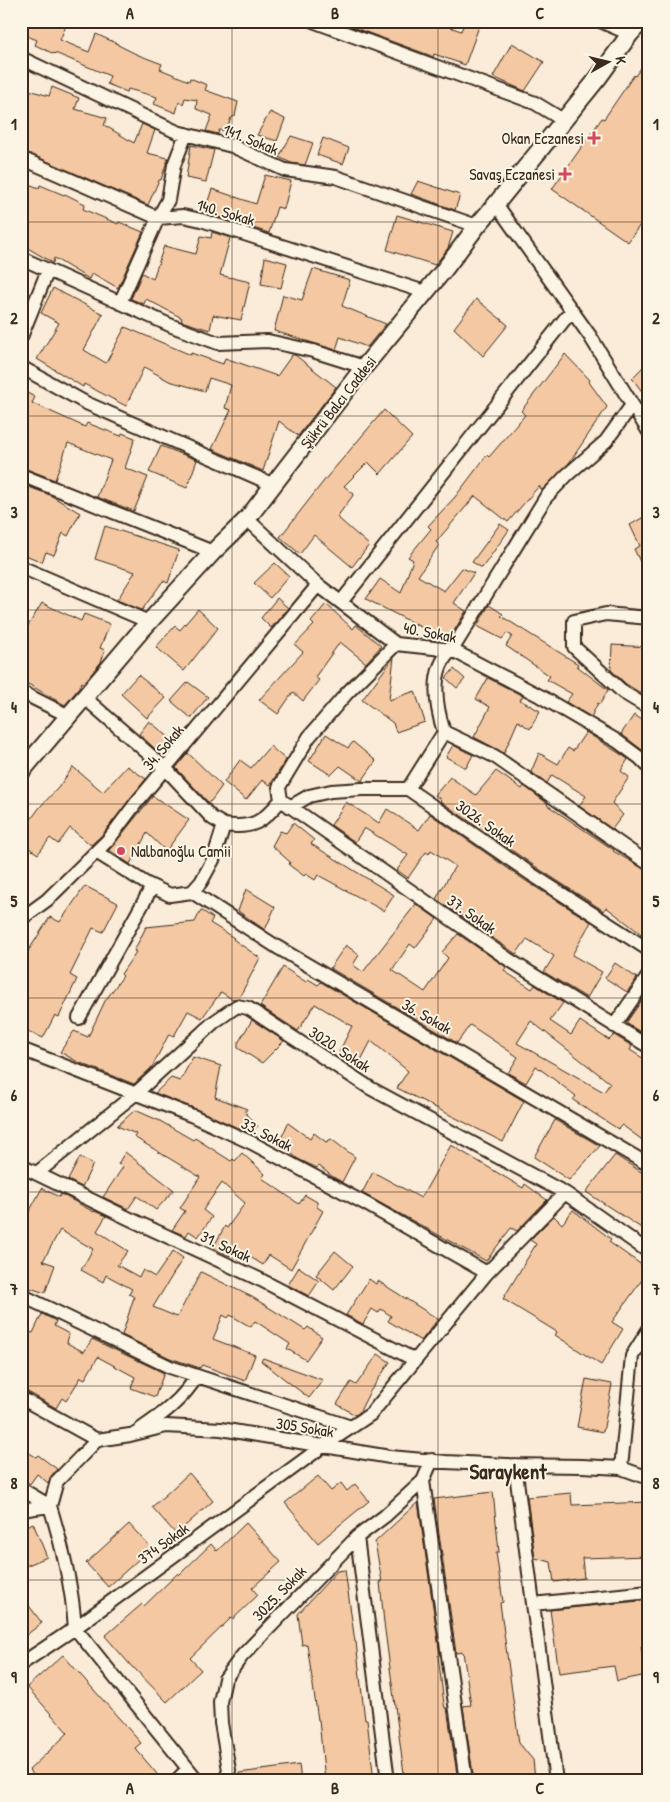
<svg xmlns="http://www.w3.org/2000/svg" width="670" height="1802" font-family="'Patrick Hand',sans-serif">
<style>
.building{fill:#f3c8a2;stroke:#3b2a1e;fill-rule:evenodd}
.lines{fill:none;stroke-linecap:round;stroke-linejoin:round}
.minor-casing{stroke:#3b2a1e;stroke-width:16}
.tertiary-casing{stroke:#3b2a1e;stroke-width:20}
.minor{stroke:#fcf5e5;stroke-width:12}
.tertiary{stroke:#fcf5e5;stroke-width:16}
.grid{fill:none;stroke:#3b2a1e;stroke-width:1;stroke-opacity:0.55}
.poi-dot{fill:#d1495b;stroke:#fcf5e5;stroke-width:2}
.labels{text-anchor:middle;stroke-width:4;stroke-linejoin:round;paint-order:stroke}
.poi-label{font-size:16px;fill:#3b2a1e;stroke:#fcf5e5;text-anchor:end}
.street-label{font-size:16px;fill:#3b2a1e;stroke:#fcf5e5}
.district-label{font-size:21px;font-weight:bold;fill:#3b2a1e;stroke:#fcf5e5}
.neatline{fill:none;stroke:#3b2a1e;stroke-width:2}
.grid-label{font-size:16px;text-anchor:middle;font-weight:bold;fill:#3b2a1e}
</style>
<rect width="100%" height="100%" fill="#faecd8"/>
<filter id="ink" filterUnits="userSpaceOnUse"><feTurbulence type="fractalNoise" baseFrequency=".02" numOctaves="2"/><feDisplacementMap in="SourceGraphic" scale="10" xChannelSelector="R" yChannelSelector="G"/><feConvolveMatrix kernelMatrix="1 2 1 2 8 2 1 2 1" color-interpolation-filters="sRGB"/></filter>
<g filter="url(#ink)">
<path class="building" d="M27,21H68L60,40L89,52L96,34L118,44V45L136,54L162,64L160,69L189,81L190,78L207,85L205,90L238,102L235,116L231,118L226,131L219,130L218,134L206,131L212,115L196,109L197,100L185,98L183,104L179,102L176,113L154,104L157,97L128,89L127,92L107,84L110,76L55,53L54,54L35,45L37,40L22,34Z
M344,21H434L461,31L465,21H481L465,65L434,54L433,57L429,55L344,24Z
M512,43L544,62L525,91L493,77Z
M649,57V212L628,242L552,189L602,118L604,119L634,75L635,76Z
M52,87L79,98L75,109L107,118L104,125L134,143L142,124L155,130L147,153L168,158L161,180H159L148,205L21,150V107L26,89L49,96Z
M270,112L285,119L277,141L257,135Z
M291,136L313,143L305,165L291,163L279,157Z
M323,138L349,148L343,164L317,155Z
M191,145L214,150L206,182L186,178Z
M265,175L291,181L284,209L277,207L269,233L216,216L219,208L207,204L212,189L256,204Z
M21,181L39,188L40,185L64,195L65,194L85,204L83,209L118,224L119,222L143,232L118,288L92,273L89,279L54,258L53,263L21,244Z
M418,181L460,195L455,210L411,194Z
M397,215L453,232L448,248L435,265L387,250Z
M212,232L230,238L220,275L250,282L241,320L213,315L210,330L181,321L182,318L146,299L144,304L131,299L142,273L153,279L164,246L196,254L201,236L211,238Z
M265,257L287,263L281,288L261,284Z
M313,269L350,280L342,306L386,324L367,347L340,337L336,350L274,331L283,295L302,300Z
M53,288L103,314L84,350L106,363L125,327L191,355V353L223,364L225,358L277,376L292,355H295L336,387L298,436L279,421L263,471L212,449L231,410L225,408L231,385L209,378L205,391L169,381L144,367L126,406L84,384L83,387L37,359L59,323L41,313Z
M476,299L508,325L483,356L454,328Z
M565,354L590,380L589,382L607,407L569,463L542,490L539,486L508,522L475,496L436,542L439,545L418,576L444,591L462,568L474,573L454,603L466,611L448,641L366,599L380,579L401,593L413,560L408,557L431,529L428,526L455,497L487,455L489,457L525,415L521,411Z
M649,361V401L632,378Z
M21,390L35,397L32,403L85,427L87,423L121,436L122,433L135,438L125,468L148,477L134,511L97,497L111,460L68,443L55,480L21,467Z
M384,410L412,437L380,474L368,462L344,486L354,494L337,517L369,545L352,567L314,535L300,554L280,537L327,477Z
M161,446L197,460L187,488L149,472Z
M21,484L50,495L80,513L68,536L63,533L54,555L46,552L42,562L21,553Z
M649,514V581L634,549L640,546L630,525Z
M500,524L509,530L482,568L472,562Z
M105,526L179,550L168,583L163,581L142,610L117,600L135,572L95,559Z
M275,563L289,576L270,598L254,583Z
M277,598L288,608L271,628L261,618Z
M42,603L81,621L84,614L110,624L100,648L105,650L101,662L84,683L82,682L78,689L65,705L21,680V637Z
M326,604L353,629L356,625L381,646L366,663L340,642L315,677L319,680L303,701L293,692L278,714L259,700L303,652L295,645L314,625L311,622Z
M489,605L503,614L501,616L578,664L577,666L608,690L600,704L598,703L591,717L566,702L572,694L547,680L550,676L506,646L512,636L507,633L502,639L477,626Z
M198,609L218,628L184,671L156,647L175,626L180,630Z
M612,645L649,647V698L626,684L611,670Z
M394,657L389,700L415,691L425,722L396,732L393,723L362,700Z
M454,669L465,679L457,688L446,678Z
M138,675L166,698L147,718L121,694Z
M488,678L523,696L520,700L540,711L530,729L518,721L504,753L474,737L490,707L476,699Z
M188,682L208,697L191,718L171,701Z
M634,715L649,724V755L621,734Z
M149,721L176,743L164,757L139,734Z
M586,732L628,759L621,771L629,777L612,803L623,815L612,829L579,806L586,796L552,775L547,783L531,772L539,753L558,764L568,748L573,751Z
M326,734L348,748L353,742L376,761L362,781L340,766L331,775L309,761Z
M453,745L473,755L466,768L446,757Z
M270,746L286,760L270,785L262,780L246,800L224,782L240,760L251,768Z
M188,753L222,786L211,801L208,802L176,768Z
M127,766L146,779L103,834L91,845L70,828L58,844L50,838L38,854L21,843V833L40,807L58,788L73,767L103,792Z
M496,771L522,789L524,786L548,804L547,805L614,850L613,851L649,872V940L606,907L604,911L536,867L440,801L441,800L435,795L450,777L476,795Z
M153,796L189,820L166,851L147,833L130,864L109,850Z
M346,802L379,823L387,809L419,830L430,814L526,881L591,922L572,955L602,972L587,998L544,972L554,956L527,939L516,954L436,899L455,866L431,850L429,854L426,852L408,878L397,870L408,855L364,828L355,842L331,825Z
M293,823L314,840L311,844L394,895L384,911L318,875L315,880L306,874L304,876L289,865L290,862L272,846L280,831L286,833Z
M85,886L118,903L103,932L93,928L70,975L77,979L59,1017L55,1015L43,1038L21,1028V950L27,953L50,917L60,922Z
M246,889L275,907L265,930L238,911Z
M416,904L437,919L415,948L410,944L392,970L425,992L448,958L442,952L458,934L506,967L504,971L532,989L535,985L563,1003L550,1021L571,1035L580,1021L609,1040L614,1035L632,1046L630,1050L649,1062V1145L622,1125L618,1129L573,1100L576,1096L536,1066L526,1083L508,1073L518,1057L470,1025L457,1043L330,968L346,945L359,955L353,965L363,972ZM531,1021L610,1083L604,1092L517,1043Z
M201,910L213,918L210,923L234,938L233,939L260,958L239,998L232,999L221,992L202,1018L188,1011L174,1036L169,1034L152,1067L134,1084L78,1062L60,1052L74,1031L88,1037L105,1001L123,976L121,974L136,952L134,951L146,927L195,922Z
M615,963L637,978L627,992L605,978Z
M283,967L306,982L308,979L318,985L321,982L524,1101L503,1142L397,1088L408,1071L371,1041L360,1062L339,1052L352,1026L315,1004L298,1031L260,1006Z
M649,990V1025L642,1033L626,1023Z
M252,1020L284,1041L262,1063L238,1048V1043Z
M193,1057L221,1066L215,1097L247,1109L245,1112L258,1126L249,1133L196,1109L155,1093L171,1078L180,1081Z
M135,1110L160,1121L193,1140L195,1138L231,1161L233,1159L235,1161L242,1153L265,1174L262,1178L299,1204L305,1195L317,1202V1207L323,1211L291,1269L269,1255L263,1265L236,1248L230,1256L213,1248L225,1226L227,1228L245,1203L222,1183L203,1210L212,1217L198,1237L189,1231L186,1236L172,1230L185,1211L180,1208L200,1177L134,1137L136,1134L117,1126Z
M555,1120L600,1146L569,1180L534,1157Z
M288,1123L310,1139L314,1133L326,1142L331,1139L355,1157L342,1182L333,1177L319,1166L317,1168L298,1159L279,1143Z
M451,1145L523,1188L525,1184L547,1200L517,1231L511,1228L486,1261L362,1193L373,1172L421,1198Z
M125,1152L174,1190L156,1210L137,1196L128,1209L103,1197L123,1167L118,1164Z
M615,1155L649,1177V1233L586,1192Z
M80,1157L93,1164L82,1187L68,1180Z
M42,1188L59,1197L61,1194L94,1212V1211L106,1216L97,1231L128,1251L117,1265L139,1277L143,1270L155,1277L173,1251L183,1258L153,1307L177,1317L201,1272L252,1297L305,1330L308,1327L322,1337L306,1360L287,1349L290,1344L255,1321L251,1327L230,1315L228,1318L223,1315L213,1339L255,1355L245,1381L202,1365L200,1368L170,1358L122,1335L134,1297L129,1294L132,1289L106,1275L103,1282L81,1270L93,1249L60,1230L43,1261L55,1265L45,1293L27,1287L28,1285L21,1282V1227Z
M573,1210L611,1239L609,1242L649,1270L612,1322L623,1329L601,1365L555,1335L557,1332L503,1299L536,1244L530,1240L554,1216L562,1224Z
M335,1251L353,1266L334,1290L316,1275Z
M299,1267L319,1281L309,1296L288,1285Z
M369,1279L376,1284L378,1281L438,1319L421,1341L388,1321L391,1316L381,1309L378,1313L372,1309L363,1324L346,1315Z
M42,1314L56,1321L54,1326L69,1334L67,1343L84,1352L92,1339L164,1373L155,1397L131,1388L135,1377L98,1357L85,1379L81,1377L66,1401L62,1398L56,1408L21,1388V1347L29,1332L33,1333Z
M378,1354L390,1362L369,1393L359,1413L355,1415L337,1404L351,1382L356,1385Z
M263,1358L323,1380L309,1398L261,1361Z
M586,1379L612,1384L603,1432L577,1427Z
M21,1448L36,1457L38,1455L57,1469L51,1476L48,1483L37,1474L30,1484L21,1478Z
M189,1473L213,1501L176,1534L152,1507Z
M318,1476L331,1491L341,1483L347,1491L355,1484L369,1501L318,1543L285,1503Z
M493,1492L499,1552H496L503,1602L500,1603L519,1743L533,1760L535,1779L474,1781L463,1706L471,1705L463,1652L456,1653L434,1499Z
M571,1493L572,1505L649,1502V1556L582,1558L584,1578L554,1582L551,1562L535,1558L527,1497Z
M418,1502L440,1655H438L444,1704L445,1708H447L458,1781H405L384,1623L380,1582H382L375,1542Z
M33,1523L47,1557L21,1568V1529Z
M246,1523L281,1562L252,1588L258,1595L233,1619L231,1618L190,1658L201,1670L167,1702L134,1668H133L105,1636L142,1604L144,1606L178,1573L179,1575L211,1544L217,1551Z
M129,1524L151,1548L108,1587L86,1563Z
M345,1570L355,1642H356L365,1720L367,1719L374,1781H325L319,1720H318L307,1644L302,1645L298,1614L337,1571Z
M21,1595L42,1623L21,1639Z
M649,1600V1646L641,1647L647,1675L617,1681L614,1666L559,1673L550,1610Z
M63,1655L141,1743L135,1748L157,1774L150,1781H39L29,1770L68,1733L27,1687Z
M299,1765L301,1781H239V1773Z"/>
<g class="lines">
<g class="minor-casing">
<path id="minor" d="M313,21L535,103L563,120
M600,21L630,34
M21,58L177,132L232,146L285,170L336,177L477,226
M21,158L158,218L183,216L201,220L425,292
M496,204L590,336L649,432
M21,258L172,326L218,343L268,341L313,351L364,367
M120,303L158,218L168,200L174,165L186,134
M21,337L48,270
M21,367L86,403L274,485
M632,405L606,441L567,475L546,497L452,650C429,669 436,707 444,732L494,756L649,864
M21,475L213,552
M247,519L318,585L396,644L452,650L540,696L617,741L640,758L649,767
M21,567L149,622
M341,602L572,310
M649,618L606,614L574,621V647L624,693L649,708
M21,692L69,716
M84,697L166,769L212,818L224,825
M408,789L444,732
M281,800L508,959L649,1047
M290,807L309,796L331,791L362,789H408L531,874L649,950
M96,852L147,884L170,895L192,892L201,882L213,860L224,825C253,829 263,822 281,800L279,787L309,737L347,693L396,644
M192,892L277,947L649,1165
M21,919L47,900L109,839L136,803L318,585
M79,1018L152,887
M614,1026L649,975
M21,1049L193,1116L252,1143L368,1205L487,1273
M21,1166L130,1219L261,1280L415,1360
M37,1173L135,1094L214,1022L237,1006L248,1008L370,1088L565,1193L649,1252
M21,1295L170,1367L351,1427
M21,1398L97,1440
M141,1429C163,1414 183,1399 197,1376
M515,1465L556,1781
M621,1468L632,1356L649,1329
M423,1481L466,1781
M21,1489L50,1506
M50,1506L57,1481L97,1440L130,1435L166,1426L221,1429L390,1457L446,1462L507,1465L582,1466L621,1468L649,1478
M50,1506C62,1546 72,1585 75,1628L198,1781
M21,1510L50,1506
M357,1537L388,1781
M533,1604L649,1592
M21,1664L75,1628L323,1446L371,1414L487,1273L565,1193
M176,1781L188,1769
M225,1781L229,1770L221,1723L220,1702L225,1679L242,1656L357,1537L385,1516L423,1481L432,1460"/>
</g>
<g class="tertiary-casing">
<path id="tertiary" d="M21,772L139,633L213,552L247,519L364,367L444,270L477,226L496,204L598,78L630,34L642,21"/>
</g>
<use href="#minor" class="minor"/>
<use href="#tertiary" class="tertiary"/>
</g>
</g>
<path class="grid" d="M232,21V1781M438,21V1781M21,222H649M21,416H649M21,610H649M21,804H649M21,998H649M21,1192H649M21,1386H649M21,1580H649"/>
<g class="poi-dot">
<path d="M591.5 130.5h5v5h5v5h-5v5h-5v-5h-5v-5h5z"/>
<path d="M562.5 166.5h5v5h5v5h-5v5h-5v-5h-5v-5h5z"/>
<circle cx="121" cy="851" r="5"/>
</g>
<g class="labels">
<g class="poi-label">
<text x="584" y="144">Okan Eczanesi</text>
<text x="555" y="180">Savaş Eczanesi</text>
<text x="131" y="857" text-anchor="start">Nalbanoğlu Camii</text>
</g>
<g class="street-label">
<text transform="translate(251 139) rotate(22)" y="6">141. Sokak</text>
<text transform="translate(226 212) rotate(16)" y="6">140. Sokak</text>
<text transform="translate(338 402) rotate(-52)" y="6">Şükrü Balcı Caddesi</text>
<text transform="translate(430 632) rotate(11)" y="6">40. Sokak</text>
<text transform="translate(163 747) rotate(-50)" y="6">34. Sokak</text>
<text transform="translate(486 823) rotate(35)" y="6">3026. Sokak</text>
<text transform="translate(472 914) rotate(35)" y="6">37. Sokak</text>
<text transform="translate(427 1016) rotate(30)" y="6">36. Sokak</text>
<text transform="translate(340 1049) rotate(33)" y="6">3020. Sokak</text>
<text transform="translate(267 1134) rotate(27)" y="6">33. Sokak</text>
<text transform="translate(226 1246) rotate(25)" y="6">31. Sokak</text>
<text transform="translate(305 1427) rotate(9)" y="6">305 Sokak</text>
<text transform="translate(163 1543) rotate(-36)" y="6">374 Sokak</text>
<text transform="translate(279 1593) rotate(-46)" y="6">3025. Sokak</text>
</g>
<g class="district-label">
<text x="508" y="1479">Saraykent</text>
</g>
</g>
<rect width="670" height="1802" fill="none" stroke="#fcf5e5" stroke-width="55"/>
<g transform="translate(608 62) rotate(82)" stroke="#fcf5e5" stroke-width="4" paint-order="stroke">
<path d="M0-4L9 19L0 12L-9 19Z" fill="#3b2a1e"/>
<text y="-8" font-size="14" font-weight="bold" text-anchor="middle" fill="#3b2a1e">K</text>
</g>
<rect x="28" y="28" width="614" height="1746" class="neatline"/>
<g class="grid-label">
<text x="130" y="19">A</text>
<text x="335" y="19">B</text>
<text x="540" y="19">C</text>
<text x="14" y="130">1</text>
<text x="656" y="130">1</text>
<text x="14" y="324">2</text>
<text x="656" y="324">2</text>
<text x="14" y="518">3</text>
<text x="656" y="518">3</text>
<text x="14" y="713">4</text>
<text x="656" y="713">4</text>
<text x="14" y="907">5</text>
<text x="656" y="907">5</text>
<text x="14" y="1101">6</text>
<text x="656" y="1101">6</text>
<text x="14" y="1295">7</text>
<text x="656" y="1295">7</text>
<text x="14" y="1489">8</text>
<text x="656" y="1489">8</text>
<text x="14" y="1683">9</text>
<text x="656" y="1683">9</text>
<text x="130" y="1794">A</text>
<text x="335" y="1794">B</text>
<text x="540" y="1794">C</text>
</g>
</svg>
